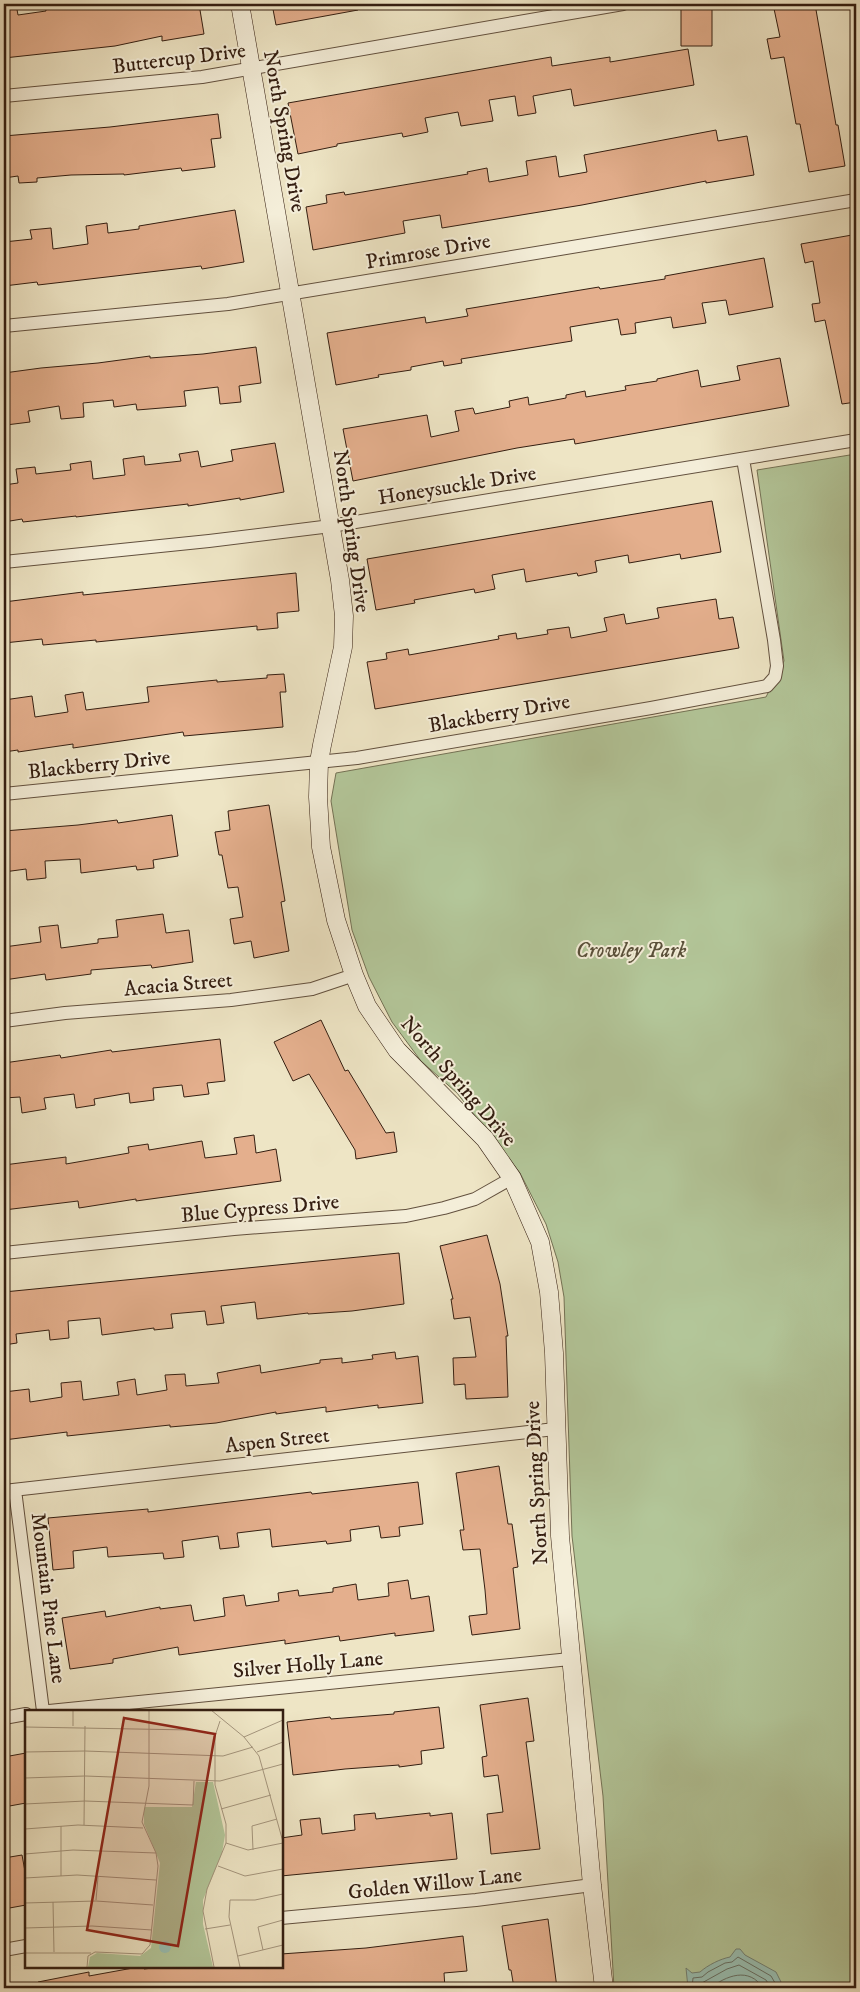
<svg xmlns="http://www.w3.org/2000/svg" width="860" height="1992" font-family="'IM FELL DW Pica',serif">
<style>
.green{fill:#b3c699;stroke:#747255}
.water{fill:#99bfb2;stroke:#717f72}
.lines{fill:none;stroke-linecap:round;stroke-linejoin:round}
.shore{stroke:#666e62;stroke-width:1}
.building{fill:#e4af8d;stroke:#341e11}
.street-casing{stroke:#62503e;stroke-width:14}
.secondary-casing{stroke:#341e11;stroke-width:19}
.street{stroke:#f4eed9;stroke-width:12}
.secondary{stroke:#f4eed9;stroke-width:18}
.labels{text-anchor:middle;stroke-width:4;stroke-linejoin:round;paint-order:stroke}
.street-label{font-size:21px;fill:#341e11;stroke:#f4eed9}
.park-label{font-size:21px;font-style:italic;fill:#5a503a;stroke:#f4eed9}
.inset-road{fill:none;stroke:#a4957d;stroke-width:1}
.view{fill:#8f2418;fill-opacity:0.15;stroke:#8f2418;stroke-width:2.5}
.inset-edge{fill:none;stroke:#341e11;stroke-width:2.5}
</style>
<rect width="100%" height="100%" fill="#eee5c5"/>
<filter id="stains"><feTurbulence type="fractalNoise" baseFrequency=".004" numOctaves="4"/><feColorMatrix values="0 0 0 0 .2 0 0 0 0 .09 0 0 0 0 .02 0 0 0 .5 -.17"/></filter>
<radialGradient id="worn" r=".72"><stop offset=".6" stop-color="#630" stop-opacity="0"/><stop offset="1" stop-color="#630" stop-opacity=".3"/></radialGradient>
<path class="green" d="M856,454V1988H614L603,1796L572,1536L564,1297L558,1262L546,1224L520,1173L457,1093L421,1061L392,1022L369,977L352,930L331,801L336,773L766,697L784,661L757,470Z"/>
<path class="water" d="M736,1949H740L745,1955L776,1972L784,1988H688L686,1968L692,1973L700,1972C708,1965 720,1959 730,1957Z"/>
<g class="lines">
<path class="shore" d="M692,1988L693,1978L702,1977L708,1972L725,1963L732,1962L738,1957L771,1976L778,1988
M699,1988L700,1984L727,1969L739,1965L766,1980L771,1988
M710,1988C726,1976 749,1966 763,1988"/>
</g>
<path class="building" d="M4,4H16L18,15L46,11L45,4H199L204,34L162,41V36L115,46L4,58Z
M272,4H358V10L276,25Z
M681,4H712V46H681Z
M773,4H815L836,125H838L845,166L809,172L800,124H796L784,57L771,59L767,39L780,37Z
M688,49L694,85L574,106L571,89L533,96L536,113L518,116L515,96L489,100L493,121L461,126L458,112L425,118L428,132L403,137L402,133L337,144V146L298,154L288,103L551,57L552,66L610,57V62Z
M218,114L221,138L211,139L215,167L182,171L181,168L124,175V174L71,175L37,178V182L19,183L18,176L4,178V136L110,127Z
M716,130L718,141L747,136L754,175L706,183V181L582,205L442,228L440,215L403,221L405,233L313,250L306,207L327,203L326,195L344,192L345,195L468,174L467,172L487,168L489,182L528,175L526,161L556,156L559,177L587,172L584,155Z
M235,210L244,262L202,269L201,266L38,285L37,282L4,286V242L32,239L30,230L51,228L53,249L88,244L86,226L107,223L108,233L139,229V226Z
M852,235L856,259V402L842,404L825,320L815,322L812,304L820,303L813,261L805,263L801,244Z
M764,258L773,307L729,315L726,300L702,303L706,323L673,328L671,317L635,323L636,333L621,335L618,319L570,327L572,341L461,359L462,363L444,366L443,361L411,367V370L378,375L379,377L336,385L327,333L425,317L426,323L468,316L466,309L599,287L600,289L665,279V276Z
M256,347L261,383L239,386L241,402L220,404L218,387L184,391L186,406L137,410L136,404L114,407L113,400L83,403L84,417L61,419L59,406L28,411L30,422L6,425L4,408V373L41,368L98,363L150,356V358L203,354Z
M780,358L789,406L575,444L574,439L517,448L353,481L343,429L427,415L431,437L459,431L455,411L473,408L475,414L510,407L509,401L528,397L529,405L566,398V395L585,391L586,397L626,390L625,386L657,381V379L698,370L701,387L740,380L737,366Z
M275,443L284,492L240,500V498L188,506V504L76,517V516L23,522L22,519L4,522V485L18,483L16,469L35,467L36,474L71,470L70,464L91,461L93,479L125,475L123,459L144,456L145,465L181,461L179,454L198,451L201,467L233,461L231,450Z
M712,501L721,552L681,559L680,554L629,563L628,555L595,561L597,572L578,576L577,573L526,582L524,569L492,575L495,589L475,593L474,589L414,600L415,603L376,610L367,559Z
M296,573L299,611L277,613L278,628L257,630V626L96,642V640L43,645L42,639L4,643V602L83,592V595Z
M716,599L719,619L733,617L739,648L375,709L367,662L387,659L386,653L408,649L409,655L499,639L498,636L516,633L517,639L548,634L547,630L569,627L571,638L607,631L604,618L624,614L626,624L659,618L657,608Z
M284,674L286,692H280L283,727L184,736L183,732L73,748V744L18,752V750L4,752V700L32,696L35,717L68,712L65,695L83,692L86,710L149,702L147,687L217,680V682L267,678V675Z
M269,805L285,901L281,902L289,951L254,958L251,941L234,944L230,919L243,917L238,887L228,888L222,855H219L215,832L230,830L228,811Z
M172,815L178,856L153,860L154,868L137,870L136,866L81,873L80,859L45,861L46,878L27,880L26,869L4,872V831L78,825L117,820L118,823Z
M163,914L166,933L189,930L193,962L152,968L151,965L91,970V974L46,980L45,974L4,980V947L41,942L39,927L58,925L61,948L98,943V939L118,937L116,920Z
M321,1020L345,1071L348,1070L386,1133L394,1132L397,1152L356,1159L355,1150L309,1074L293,1081L274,1042Z
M220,1039L225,1081L207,1083L209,1094L184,1097L182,1085L153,1088L154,1100L130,1103L129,1093L94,1099L95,1105L76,1108L74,1094L44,1098L46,1109L22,1113L20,1097L4,1098V1063L60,1055L61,1058L111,1050L112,1052Z
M254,1135L256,1153L276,1149L281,1181L136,1201V1199L79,1208L78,1201L4,1210V1165L66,1157V1164L129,1153L128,1147L148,1144L149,1150L202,1141L205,1158L237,1154L234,1138Z
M487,1235L500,1284L508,1336H506L508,1397L466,1399L465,1384L454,1385L453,1358L476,1357L470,1317L454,1319L451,1299H453L440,1246Z
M399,1253L404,1304L352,1311L308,1314V1313L257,1319L255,1302L221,1306L224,1323L207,1325L205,1311L171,1314L173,1328L154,1330V1328L102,1335L100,1318L68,1321L69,1338L50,1340L49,1330L16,1334L17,1343L4,1345V1292Z
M395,1352L396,1359L418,1356L423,1403L378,1408V1405L326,1412V1407L276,1414V1412L216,1423L170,1427V1425L67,1436V1432L4,1440V1392L29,1389L30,1402L62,1397L61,1383L81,1381L83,1400L119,1395L117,1382L135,1379L137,1395L167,1390L165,1375L185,1374L186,1386L219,1383L217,1373L260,1365L261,1373L320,1363V1360L342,1358V1363L373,1359L372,1355Z
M499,1466L508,1524H512L518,1567L513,1568L520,1629L472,1635L469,1616L487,1614L485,1590L480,1549L463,1550L460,1530H464L456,1473Z
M418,1482L423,1524L399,1527L400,1536L381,1538L379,1526L350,1530L351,1541L327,1544L326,1541L272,1547L270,1529L237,1533L239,1547L220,1549L218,1536L182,1541L184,1557L164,1559L163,1553L108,1557L107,1547L73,1551L74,1568L53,1570L48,1518L148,1509V1512L311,1492L312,1494Z
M408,1580L411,1599L429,1596L434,1631L395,1636V1633L340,1641L339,1636L285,1644V1640L179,1655L178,1647L113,1659V1663L70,1669L62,1618L105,1611L106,1617L160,1607V1609L191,1605L194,1621L225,1616L223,1598L244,1595L246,1606L279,1601L278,1593L298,1590L299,1596L333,1592V1588L356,1584L358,1600L389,1596L388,1583Z
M528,1698L534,1741L526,1742L540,1849L491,1854L487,1814L503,1812L498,1775L484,1777L482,1757L487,1756L480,1705Z
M439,1707L444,1748L421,1751L422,1764L399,1767V1765L345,1769L293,1775L287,1722L330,1717L331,1719L394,1714V1712Z
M26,1753V1803L4,1807V1757Z
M375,1813L376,1819L430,1813V1816L452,1813L457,1859L281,1876V1838L302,1835L300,1820L320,1818L322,1834L355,1830L354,1815Z
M22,1855L26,1877V1905L4,1909V1858Z
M548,1919L557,1988H514L511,1970H509L502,1926Z
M463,1936L467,1971L444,1973L445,1988H372L371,1984L338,1987V1988H39L38,1982L89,1972V1976L144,1966V1969L170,1966H281V1954L366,1948Z"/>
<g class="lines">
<g class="street-casing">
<path id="street" d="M4,96L202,77L623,4
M4,326L228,304L856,200
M4,562L209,541L331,526L856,440
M4,794L357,758L651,708L767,686L775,677L777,666L774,640L743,459
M4,1021L65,1013L231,1000L312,989L354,975
M4,1253L234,1229L406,1216L444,1208L475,1199L512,1178
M15,1490L43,1711
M4,1491L555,1429
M49,1711L570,1659
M4,1718L26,1714
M281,1918L476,1900L592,1885
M4,1950L26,1946"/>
</g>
<g class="secondary-casing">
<path id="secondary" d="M240,4L340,580L344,616L343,647L322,745L319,762L318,797L321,847L336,920L354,975L367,1006L397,1050L485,1139L512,1178L540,1242L549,1292L554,1353L560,1536L592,1885L604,1988"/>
</g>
<use href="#street" class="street"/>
<use href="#secondary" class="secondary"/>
</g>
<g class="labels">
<g class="street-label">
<text transform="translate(179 58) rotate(-7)" y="7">Buttercup Drive</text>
<text transform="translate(285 131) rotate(80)" y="7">North Spring Drive</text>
<text transform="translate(428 251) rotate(-10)" y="7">Primrose Drive</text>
<text transform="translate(457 485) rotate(-9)" y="7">Honeysuckle Drive</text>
<text transform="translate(352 531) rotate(82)" y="7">North Spring Drive</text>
<text transform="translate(499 713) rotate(-10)" y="7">Blackberry Drive</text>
<text transform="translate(99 764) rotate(-6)" y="7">Blackberry Drive</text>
<text transform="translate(178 984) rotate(-5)" y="7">Acacia Street</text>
<text transform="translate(459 1081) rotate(49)" y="7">North Spring Drive</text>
<text transform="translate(260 1208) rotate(-5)" y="7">Blue Cypress Drive</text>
<text transform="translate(277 1440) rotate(-6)" y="7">Aspen Street</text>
<text transform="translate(536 1483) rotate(-93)" y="7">North Spring Drive</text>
<text transform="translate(49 1598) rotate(83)" y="7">Mountain Pine Lane</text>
<text transform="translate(308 1664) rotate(-5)" y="7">Silver Holly Lane</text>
<text transform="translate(435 1883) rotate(-6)" y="7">Golden Willow Lane</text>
</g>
<g class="park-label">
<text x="631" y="957">Crowley Park</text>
</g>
</g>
<g transform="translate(25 1710)">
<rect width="258" height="258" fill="#eee5c5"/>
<path d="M171,72H188L200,125L197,143L178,190V214L188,257H63L65,247L72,243L115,246L126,238L135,153L119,114V99L120,97H167Z" fill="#b3c699"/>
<path d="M134 237a6 6 0 1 1 12 0a6 6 0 1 1-12 0Z" fill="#99bfb2"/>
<path class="inset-road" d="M48,0V16M186,0L219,27L234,46L258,132M0,17L166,20M219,27L258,10M0,42L60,41L198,46L228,37M232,42L258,32M0,68L60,66L195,71L258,54M0,94L60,91L168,95L169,71M196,99L246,85M59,115L60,16M0,119L53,115L118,118M201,133L223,140L258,133M228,140L227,116L252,109M0,144L48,140L131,143M193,156L220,166L258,159M36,166V116M0,168L52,165L131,170M71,190L73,167M28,192L29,242M0,193L71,191L128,195M0,218L67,216L127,220M180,219L205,215M238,240L233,217L258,210M0,243H66M213,246L258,235M62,257L63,246L70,242L117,244L125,235L133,156L131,143L117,112L124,76V0M189,257L178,201L182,179L201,133V114L190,75V26L195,11M215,257L204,207L205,190H230L258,184"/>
<path class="view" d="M99,8L190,24L153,236L62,220Z"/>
<rect width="258" height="258" class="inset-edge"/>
</g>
<rect width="860" height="1992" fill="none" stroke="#eee5c5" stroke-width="20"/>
<rect x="5" y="5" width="850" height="1982" fill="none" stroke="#341e11" stroke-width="2.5"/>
<rect x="10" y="10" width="840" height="1972" fill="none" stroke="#341e11"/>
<rect width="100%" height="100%" filter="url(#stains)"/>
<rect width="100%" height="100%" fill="url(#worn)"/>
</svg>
